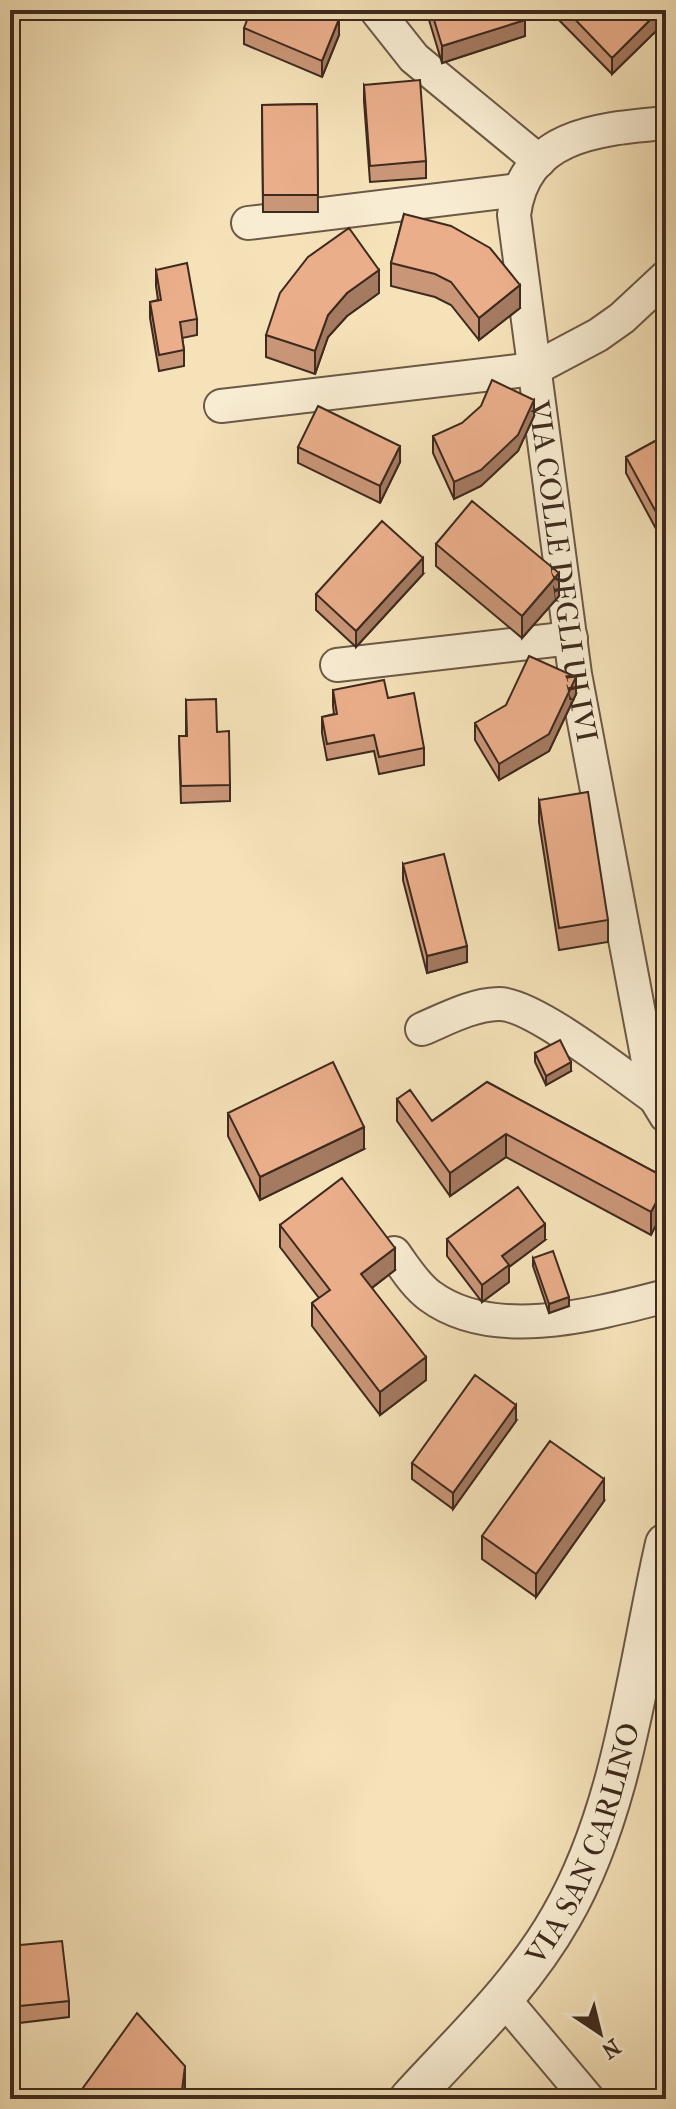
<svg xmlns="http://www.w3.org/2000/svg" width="676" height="2109" font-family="'IM FELL French Canon',serif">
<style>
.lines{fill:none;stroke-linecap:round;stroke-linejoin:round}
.minor-casing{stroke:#6c5845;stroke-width:36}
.tertiary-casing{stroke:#6c5845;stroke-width:44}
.minor{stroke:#f8ecd2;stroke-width:32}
.tertiary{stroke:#f8ecd2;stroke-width:40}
.wall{fill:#c99678;stroke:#3e2a1e;stroke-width:2}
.shaded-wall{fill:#a47a61;stroke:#3e2a1e;stroke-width:2}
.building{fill:#eaae8b;stroke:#3e2a1e;stroke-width:2}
.labels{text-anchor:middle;stroke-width:7;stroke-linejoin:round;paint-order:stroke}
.street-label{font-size:30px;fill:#3e2a1e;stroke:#f8ecd2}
</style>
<rect width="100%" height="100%" fill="#f5e2b9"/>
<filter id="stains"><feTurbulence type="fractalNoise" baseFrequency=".0025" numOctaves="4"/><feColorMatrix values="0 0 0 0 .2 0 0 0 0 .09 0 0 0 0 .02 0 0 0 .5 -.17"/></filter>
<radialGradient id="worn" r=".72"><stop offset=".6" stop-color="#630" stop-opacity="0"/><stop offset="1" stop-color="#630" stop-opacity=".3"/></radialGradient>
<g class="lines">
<g class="minor-casing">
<g id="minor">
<path d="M376,10L414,58L539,161"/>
<path id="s1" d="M666,123C601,129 524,133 514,215L575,674L655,1098L666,1116"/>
<path d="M248,223L519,190"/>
<path d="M221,406L534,369L598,335L622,318L666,277"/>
<path d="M337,665L571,638"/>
<path d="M422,1029C446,1019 471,1005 498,1004C531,1002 624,1076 655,1098"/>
<path d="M394,1253C405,1268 415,1285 430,1296C494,1343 596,1314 666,1296"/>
<path d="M503,1998L588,2099"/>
</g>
</g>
<g class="tertiary-casing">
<g id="tertiary">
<path id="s2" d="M410,2099C463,2041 522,1986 561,1917C624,1808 638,1666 666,1544"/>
</g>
</g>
<use href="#minor" class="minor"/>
<use href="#tertiary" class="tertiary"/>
</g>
<path class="wall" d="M426,10H522L525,36L442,63Z
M557,10H652L656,31L612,74L557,18Z
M244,28L339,35L322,77L244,44Z
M364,85L426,161V178L370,182L364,101Z
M317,104L318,212H263L262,105Z
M404,214L520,308L479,340L451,305L435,297L391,286V263Z
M156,270L197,319V335L182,338L184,350V366L159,371L150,318V302L158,300L156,286Z
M379,293L347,316L328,337L315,374L266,357V335Z
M534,416L518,451L481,486L454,499L433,453V436Z
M666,435L662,540L626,473V457Z
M298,447L400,462L380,503L298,463Z
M436,544L559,596L522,638L436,566Z
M666,570V632L658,588V571Z
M423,574L356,647L316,610V594Z
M333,690L388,698L424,748V765L379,774L374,751L327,760L322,733V717L334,714L333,706Z
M576,694L549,751L499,780L475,740V723Z
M186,700L217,732L230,785V801L181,803L179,736H186Z
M539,800L608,920V942L559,950L539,822Z
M403,864L467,962L427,973L403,880Z
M535,1053L571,1071L546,1085L535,1062Z
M487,1082L666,1178L651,1235L506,1157L450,1196L397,1121V1099L432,1121Z
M228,1113L364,1149L260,1200L228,1136Z
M280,1225L395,1270L372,1288L426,1380L380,1415L312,1326V1303L319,1298L280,1247Z
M447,1239L545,1240L509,1267V1282L482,1302L447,1256Z
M533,1258L569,1306L549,1313L533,1266Z
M516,1421L453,1509L412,1479V1463Z
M604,1501L536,1597L482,1559V1536Z
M10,1946L69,2001V2017L10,2024Z"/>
<path class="shaded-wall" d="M656,14V31L612,74V58Z
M339,19V35L322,77V61Z
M525,20V36L442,63V46Z
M379,270V293L347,316L328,337L315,374V351L328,315L347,293Z
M520,285V308L479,340V318Z
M534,400V416L518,451L481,486L454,499V482Z
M400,446V462L380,503V486Z
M666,521V537L662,540V523Z
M423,558V574L356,647V631Z
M559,573V596L522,638V616Z
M576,677V694L549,751L499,780V764Z
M467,946V962L427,973V956Z
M571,1062V1071L546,1085V1076Z
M364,1127V1149L260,1200V1177Z
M506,1134V1157L450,1196V1173Z
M666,1184V1206L651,1235V1212Z
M545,1224V1240L509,1267V1282L482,1302V1285L502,1256Z
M395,1248V1270L361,1296V1274Z
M569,1297V1306L549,1313V1304Z
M426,1357V1380L380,1415V1392Z
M516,1405V1421L453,1509V1493Z
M604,1479V1501L536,1597V1574Z
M185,2066V2093L184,2099H181Z"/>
<path class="building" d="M251,10H319L339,19L322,61L244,28Z
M431,10H522L525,20L442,46Z
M566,10H652L656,14L612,58Z
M420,80L426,161L370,166L364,85Z
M317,104L318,195H263L262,105Z
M404,214L451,226L490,248L520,285L479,318L451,282L435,274L391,263Z
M349,228L379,270L347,293L328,315L315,351L266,335L280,293L308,257Z
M187,263L197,319L180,322L184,350L159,355L150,302L161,300L156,270Z
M492,380L534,400L518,435L481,470L454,482L433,436L462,423L481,406Z
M318,406L400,446L380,486L298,447Z
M666,435V521L662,523L626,457Z
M472,501L559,573L522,616L436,544Z
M382,521L423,558L356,631L316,594Z
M666,570V616L658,571Z
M529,656L576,677L549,734L499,764L475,723L506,705Z
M384,680L388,698L414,693L424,748L379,757L374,735L327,744L322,717L337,714L333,690Z
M216,699L217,732L229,731L230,785L181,786L179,736H187L186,700Z
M588,792L608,920L559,928L539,800Z
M444,854L467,946L427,956L403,864Z
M560,1040L571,1062L546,1076L535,1053Z
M333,1062L364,1127L260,1177L228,1113Z
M487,1082L666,1178V1184L651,1212L506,1134L450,1173L397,1099L410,1090L432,1121Z
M342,1178L395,1248L361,1274L426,1357L380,1392L312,1303L330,1290L280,1225Z
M518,1187L545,1224L502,1256L509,1265L482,1285L447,1239Z
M553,1251L569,1297L549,1304L533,1258Z
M475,1375L516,1405L453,1493L412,1463Z
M550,1441L604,1479L536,1574L482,1536Z
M62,1941L69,2001L10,2007V1946Z
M137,2013L185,2066L181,2098L183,2099H75Z
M525,2094L530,2099H521Z"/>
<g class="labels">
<g class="street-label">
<text dy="10" stroke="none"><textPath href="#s1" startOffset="556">VIA COLLE DEGLI ULIVI</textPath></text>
<text dy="10" stroke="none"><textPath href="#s2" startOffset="314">VIA SAN CARLINO</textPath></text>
</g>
</g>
<rect width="676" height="2109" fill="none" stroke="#f5e2b9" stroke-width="40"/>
<rect x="12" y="12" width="652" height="2085" fill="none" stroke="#3e2a1e" stroke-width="4"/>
<rect x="20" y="20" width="636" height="2069" fill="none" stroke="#3e2a1e" stroke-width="2"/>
<g transform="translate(600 2033) rotate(145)" stroke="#f8ecd2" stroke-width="6" paint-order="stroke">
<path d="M0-6L14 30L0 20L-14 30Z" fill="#3e2a1e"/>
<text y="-12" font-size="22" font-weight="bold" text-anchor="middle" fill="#3e2a1e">N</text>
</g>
<rect width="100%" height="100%" filter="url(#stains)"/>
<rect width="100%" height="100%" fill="url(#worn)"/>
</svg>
